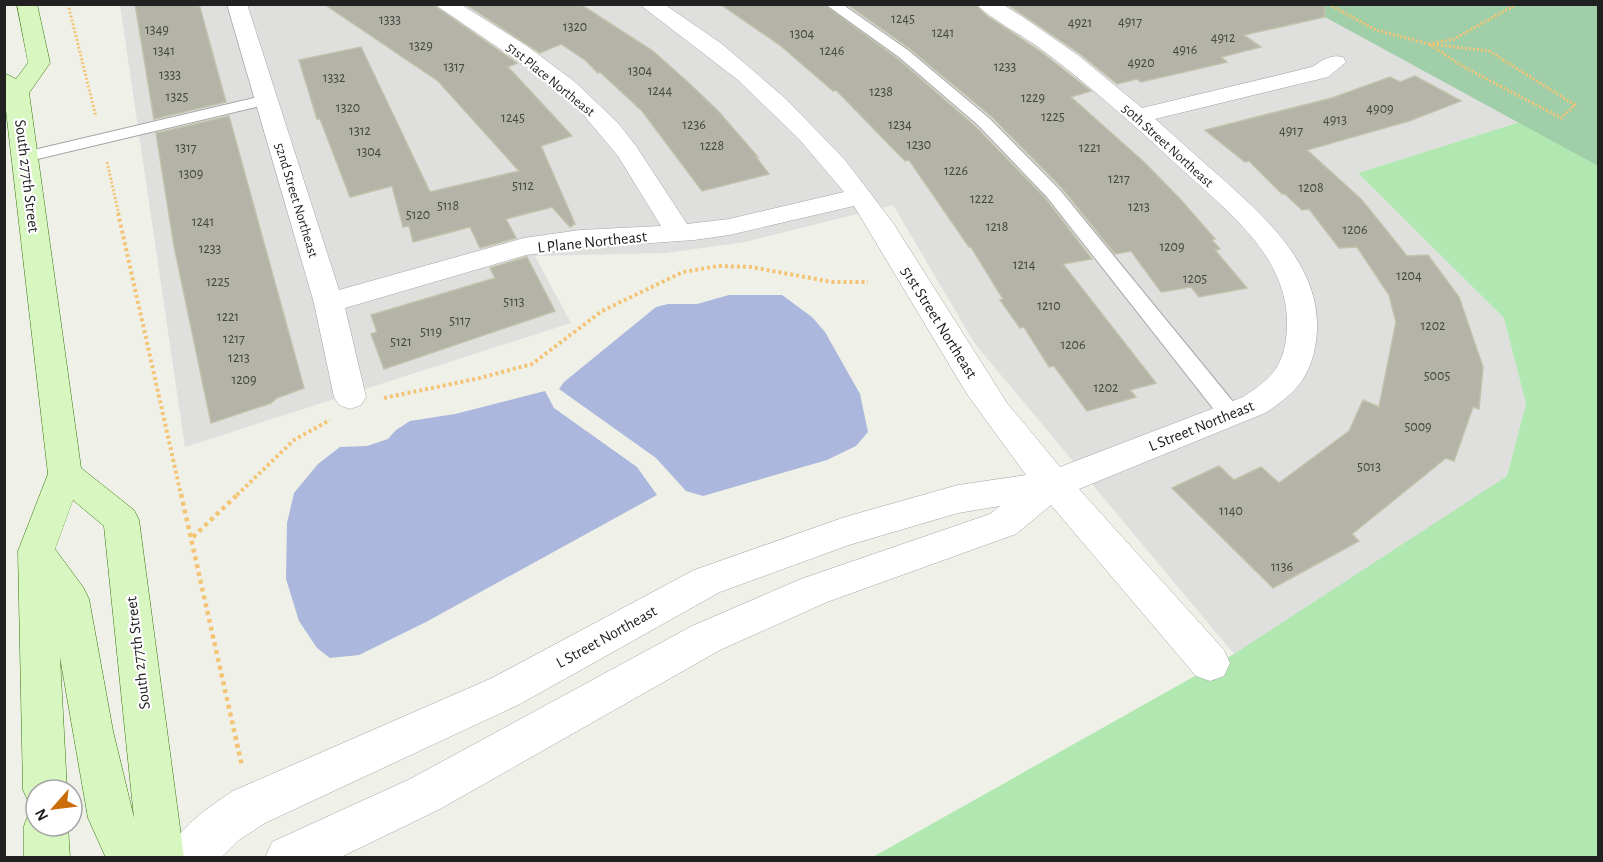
<svg xmlns="http://www.w3.org/2000/svg" width="1603" height="862" font-family="'Alegreya Sans',sans-serif">
<style>
.residential{fill:#dfdfde}
.grass{fill:#b1e8b2}
.forest{fill:#9fcea9}
.water{fill:#abb7dc}
.building{fill:#b3b3a7;stroke:#c2c1ab;stroke-width:1.5}
.lines{fill:none;stroke-linecap:round;stroke-linejoin:round}
.service-casing{stroke:#a5a5a5;stroke-width:2}
.minor-casing{stroke:#a5a5a5;stroke-width:1}
.secondary-casing{stroke:#32760a;stroke-width:1}
.path-far2{stroke:#f4c476;stroke-width:3;stroke-dasharray:2 2;stroke-linecap:butt}
.path-far1{stroke:#f4c476;stroke-width:4;stroke-dasharray:3 3;stroke-linecap:butt}
.path{stroke:#f4c476;stroke-width:4.5;stroke-dasharray:4 4;stroke-linecap:butt}
.service{fill:#fff;fill-rule:evenodd}
.minor{fill:#fff;fill-rule:evenodd}
.secondary{fill:#d8f7c0;fill-rule:evenodd}
.labels{text-anchor:middle;stroke-width:4.5;stroke-linejoin:round;paint-order:stroke}
.number-label{font-size:14px;fill:#464642}
.far-street-label{font-size:14px;fill:#212121;stroke:#fff}
.street-label{font-size:16px;fill:#212121;stroke:#fff}
</style>
<rect width="100%" height="100%" fill="#eff1e8"/>
<path class="residential" d="M120,5H1303L1520,122L1358,173L1504,318L1526,404L1507,476L1399,551L1234,654L975,344L893,205L745,242L666,253L535,256L571,323L185,447Z"/>
<path class="grass" d="M1520,122L1598,166V857L871,858L1234,654L1507,476L1526,404L1504,318L1358,173Z"/>
<path class="forest" d="M1303,5H1598V166Z"/>
<path class="water" d="M729,295H782L812,317L825,332L860,394L868,432L856,446L827,460L703,496L686,491L656,458L559,389L564,382L656,307L668,304H697Z
M545,391L554,408L637,467L657,495L426,622L359,655L330,658L317,648L299,621L286,579L287,523L294,493L318,464L340,447L367,446L388,439L396,430L410,421L455,414Z"/>
<path class="building" d="M135,4H199L226,102L154,119Z
M324,4H432L517,63L508,67L572,136L541,146L575,224L570,227L552,207L506,219L516,238L480,248L470,227L413,242L409,226L403,227L392,186L350,197L320,119H317L299,60L361,47L430,192L519,171L438,81Z
M465,4H580L653,51L690,84L719,112L758,157H756L769,174L702,191L642,111L600,72L598,73L585,60L561,44L540,53Z
M720,4H823L898,59L976,127L1045,198L1092,259L1063,264L1156,383L1130,390L1136,397L1087,411L1054,366L1049,367L1024,327L1020,328L1000,300L1003,299L971,247H969L909,160L905,161L836,90L833,91L781,46Z
M847,4H975L987,16L1040,51L1091,91L1071,97L1145,163L1181,200L1215,239L1212,240L1220,249L1215,250L1247,288L1199,297L1191,287L1161,292L1131,251L1115,254L1061,187L992,117L910,49Z
M1007,4H1324L1325,17L1244,35L1261,47L1221,57L1227,62L1141,82L1137,79L1117,84L1080,54Z
M1415,76L1461,101L1409,121L1307,150L1362,200L1407,256L1428,255L1459,297L1483,367L1479,409L1473,407L1454,461L1446,458L1352,534L1359,541L1273,588L1172,488L1219,466L1234,480L1261,467L1279,483L1349,431L1363,400L1379,407L1396,322L1389,295L1357,247L1339,248L1309,209L1302,210L1285,194H1282L1249,161L1245,162L1205,130L1332,98L1390,77L1400,82Z
M229,116L304,388L277,398L271,403L211,423L174,246L156,133Z
M527,257L555,311L384,369L371,334L377,332L371,315L495,278L490,268Z"/>
<g class="lines">
<g class="service-casing">
<path id="service" d="M825,4H842L909,51L990,119L1059,189L1239,409L1242,415L1239,421L1231,423L1223,421L1047,197L978,125L899,57Z
M267,95L273,97L275,100L273,103L25,162L19,161L17,157L19,153L25,152Z"/>
</g>
<g class="minor-casing">
<path id="minor" d="M227,4H247L339,290L524,238L580,230L661,226L618,156L581,112L536,73L434,4H460L527,46L575,82L618,123L636,146L687,224L729,219L844,192L799,139L738,80L639,4H664L722,44L786,99L845,160L893,223L1007,403L1060,467L1243,397C1273,378 1285,365 1287,328C1290,255 1224,209 1176,164C1133,124 1088,84 1041,49C1027,38 984,15 977,4H1002L1023,17L1079,56L1142,108L1312,67C1323,60 1330,54 1343,57L1346,62L1328,77L1155,119C1176,137 1196,156 1217,174C1265,217 1326,269 1316,341C1311,377 1295,394 1265,413L1079,489L1224,650L1230,663L1224,676L1210,681L1196,676L1051,505L1016,534L827,602L720,650L440,809L339,858H265L272,842L410,779L692,626L801,579L990,514L1000,506L958,513L849,545L720,592L520,704L265,823L239,840L221,858H165C178,828 207,808 233,791L492,678L694,570L845,517L958,485L1026,475L967,394L854,206L729,235L694,240L580,248L526,255L345,308L366,397L361,405L350,409L339,405L334,397L314,303Z"/>
</g>
<g class="secondary-casing">
<path id="secondary" d="M17,4H37L50,63L29,93L81,468L134,510L139,520L184,858H106L88,818L60,657L67,790H36V826H68L70,858H24V826L30,810L36,808L30,805L23,790L18,551L48,474L4,93V73L16,79L28,63ZM73,500L104,526L134,818L113,731L89,599L83,587L55,549Z"/>
</g>
<path class="path-far2" d="M68,4L96,117
M1328,4L1376,30L1429,44
M1433,43L1454,39L1517,4
M1429,44L1489,51L1575,105L1561,118L1462,66Z
M107,162L119,215"/>
<path class="path-far1" d="M118,213L181,495
M384,398L480,378L532,364L602,311L683,272L718,266L751,267L832,282H868
M237,495L294,440L330,420"/>
<path class="path" d="M181,494L242,766
M193,537L238,494"/>
<use href="#service" class="service"/>
<use href="#minor" class="minor"/>
<use href="#secondary" class="secondary"/>
</g>
<g class="labels">
<g class="number-label">
<text x="903" y="23">1245</text>
<text x="390" y="24">1333</text>
<text x="1130" y="26">4917</text>
<text x="1080" y="27">4921</text>
<text x="575" y="31">1320</text>
<text x="157" y="34">1349</text>
<text x="943" y="37">1241</text>
<text x="802" y="38">1304</text>
<text x="1223" y="42">4912</text>
<text x="421" y="50">1329</text>
<text x="1185" y="54">4916</text>
<text x="164" y="55">1341</text>
<text x="832" y="55">1246</text>
<text x="1141" y="67">4920</text>
<text x="454" y="71">1317</text>
<text x="1005" y="71">1233</text>
<text x="640" y="75">1304</text>
<text x="170" y="79">1333</text>
<text x="334" y="82">1332</text>
<text x="660" y="95">1244</text>
<text x="881" y="96">1238</text>
<text x="177" y="101">1325</text>
<text x="1033" y="102">1229</text>
<text x="348" y="112">1320</text>
<text x="1380" y="113">4909</text>
<text x="1053" y="121">1225</text>
<text x="513" y="122">1245</text>
<text x="1335" y="124">4913</text>
<text x="694" y="129">1236</text>
<text x="900" y="129">1234</text>
<text x="360" y="135">1312</text>
<text x="1291" y="135">4917</text>
<text x="919" y="149">1230</text>
<text x="712" y="150">1228</text>
<text x="186" y="152">1317</text>
<text x="1090" y="152">1221</text>
<text x="369" y="156">1304</text>
<text x="956" y="175">1226</text>
<text x="191" y="178">1309</text>
<text x="1119" y="183">1217</text>
<text x="523" y="190">5112</text>
<text x="1311" y="192">1208</text>
<text x="982" y="203">1222</text>
<text x="448" y="210">5118</text>
<text x="1139" y="211">1213</text>
<text x="418" y="219">5120</text>
<text x="203" y="226">1241</text>
<text x="997" y="231">1218</text>
<text x="1355" y="234">1206</text>
<text x="1172" y="251">1209</text>
<text x="210" y="253">1233</text>
<text x="1024" y="269">1214</text>
<text x="1409" y="280">1204</text>
<text x="1195" y="283">1205</text>
<text x="218" y="286">1225</text>
<text x="514" y="306">5113</text>
<text x="1049" y="310">1210</text>
<text x="228" y="321">1221</text>
<text x="460" y="325">5117</text>
<text x="1433" y="330">1202</text>
<text x="431" y="336">5119</text>
<text x="234" y="343">1217</text>
<text x="401" y="346">5121</text>
<text x="1073" y="349">1206</text>
<text x="239" y="362">1213</text>
<text x="1437" y="380">5005</text>
<text x="244" y="384">1209</text>
<text x="1106" y="392">1202</text>
<text x="1418" y="431">5009</text>
<text x="1369" y="471">5013</text>
<text x="1231" y="515">1140</text>
<text x="1282" y="571">1136</text>
</g>
<g class="far-street-label">
<text transform="translate(551 79) rotate(39)" y="5">51st Place Northeast</text>
<text transform="translate(1168 145) rotate(42)" y="5">50th Street Northeast</text>
<text transform="translate(297 200) rotate(73)" y="5">52nd Street Northeast</text>
</g>
<g class="street-label">
<text transform="translate(28 176) rotate(83)" y="6">South 277th Street</text>
<text transform="translate(592 241) rotate(-6)" y="6">L Plane Northeast</text>
<text transform="translate(940 322) rotate(58)" y="6">51st Street Northeast</text>
<text transform="translate(1201 425) rotate(-22)" y="6">L Street Northeast</text>
<text transform="translate(606 636) rotate(-29)" y="6">L Street Northeast</text>
<text transform="translate(137 653) rotate(-97)" y="6">South 277th Street</text>
</g>
</g>
<rect width="1603" height="862" fill="none" stroke="#212121" stroke-width="12"/>
<g transform="translate(54 808) rotate(242)"><circle r="28" fill="#ffffff" stroke="#a6a6a6" stroke-width="1.5"/>
<path d="M0-4.5L10 22L0 15L-10 22Z" fill="#ca6d09"/>
<text y="-9" font-size="16" font-weight="bold" text-anchor="middle" fill="#212121">N</text>
</g>
</svg>
